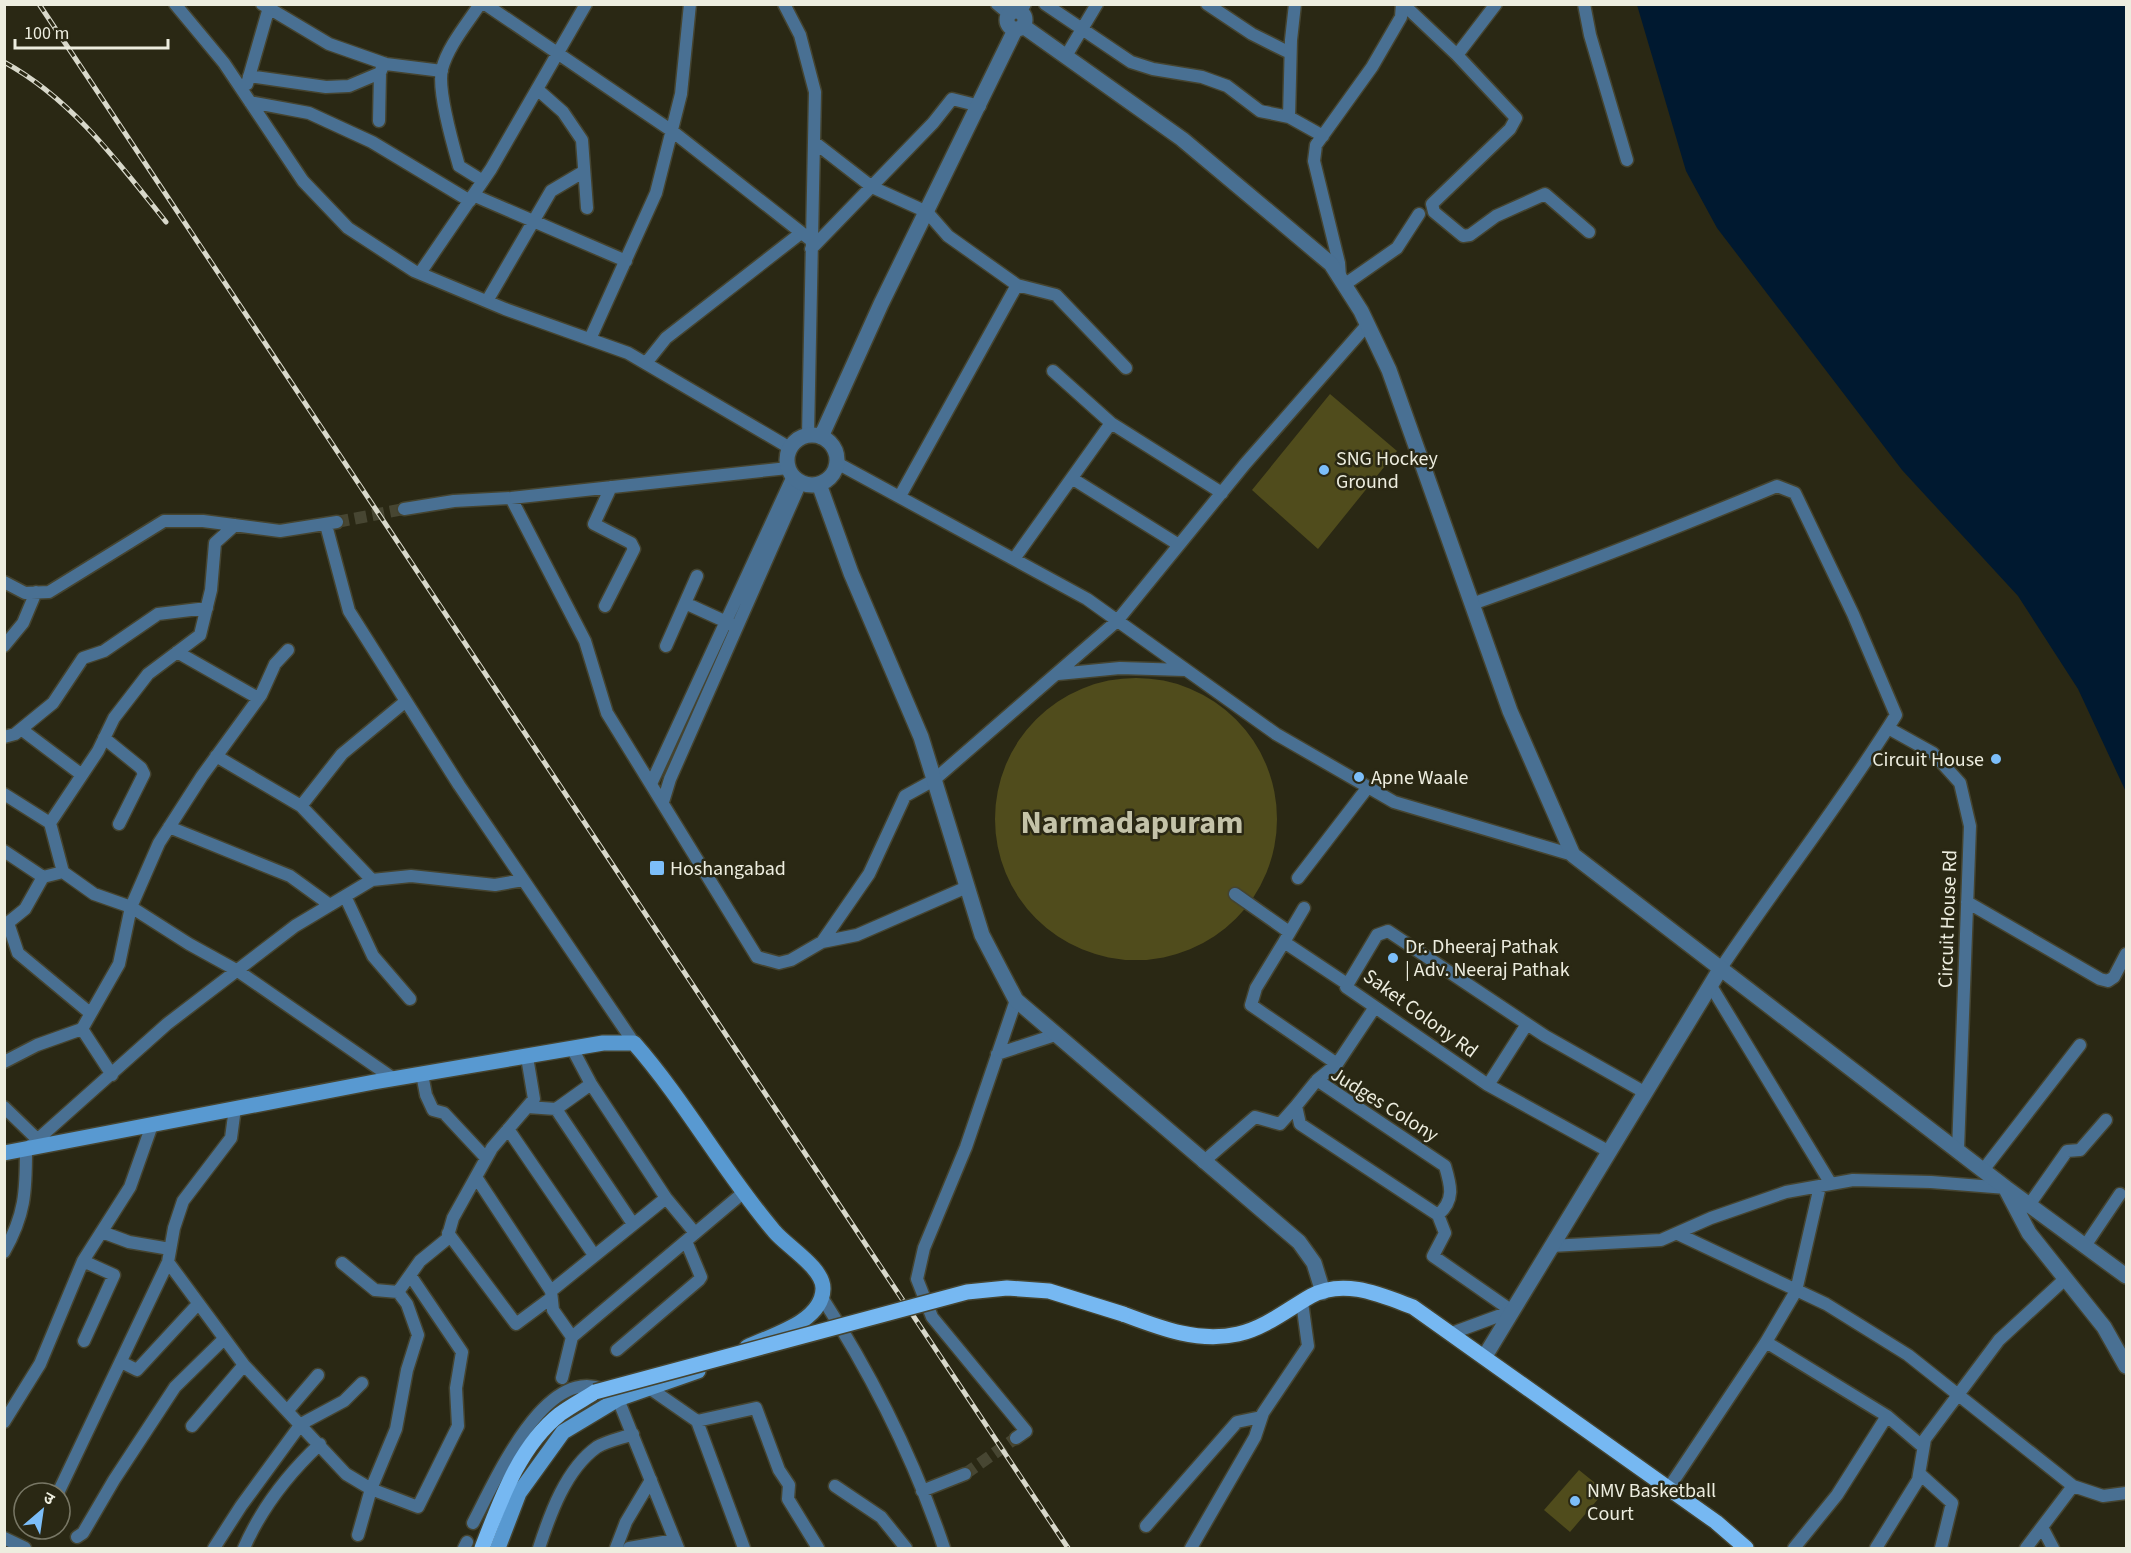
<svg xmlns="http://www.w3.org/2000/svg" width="2131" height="1553" font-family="'Source Sans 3','Noto Sans Devanagari',sans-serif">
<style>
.green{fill:#504c1c}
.water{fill:#001930}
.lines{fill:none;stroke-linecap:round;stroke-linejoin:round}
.minor-tunnel{stroke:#474632;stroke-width:12;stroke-dasharray:12 6;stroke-linecap:butt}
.minor-casing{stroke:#454430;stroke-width:15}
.tertiary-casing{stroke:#454430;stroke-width:18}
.secondary-casing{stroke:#454430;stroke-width:18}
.primary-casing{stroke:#454430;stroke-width:18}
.minor{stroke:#497093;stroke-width:12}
.tertiary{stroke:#497093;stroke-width:15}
.secondary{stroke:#5899d1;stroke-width:15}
.primary{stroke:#76b8f2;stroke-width:15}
.rail-casing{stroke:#d8d8ca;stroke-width:5}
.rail{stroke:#2a2814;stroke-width:3;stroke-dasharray:9;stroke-linecap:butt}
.primary-bridge-casing{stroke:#454430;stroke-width:18;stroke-linecap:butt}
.primary-bridge{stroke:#76b8f2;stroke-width:15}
.poi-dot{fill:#7cbef9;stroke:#2a2814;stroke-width:2}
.labels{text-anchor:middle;stroke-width:5;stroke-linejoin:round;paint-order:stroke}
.poi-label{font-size:20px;fill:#ededdf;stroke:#2a2814;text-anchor:start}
.street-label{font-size:20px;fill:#ededdf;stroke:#2a2814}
.town-label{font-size:32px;font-weight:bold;fill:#c4c3a9;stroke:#2a2814}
</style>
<rect width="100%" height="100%" fill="#2a2814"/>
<path class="green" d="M1330,394L1397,451L1318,549L1252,490Z
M995 819a141 141 0 1 1 282 0a141 141 0 1 1-282 0Z
M1579,1470L1605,1491L1570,1532L1544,1510Z"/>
<path class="water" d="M1637,5H2126V792L2078,689L2018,596L1902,470L1717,228L1686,171Z"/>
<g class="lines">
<path class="minor-tunnel" d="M337,522L404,509
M965,1474L1016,1438"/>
<g class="minor-casing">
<path id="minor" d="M175,4L224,63L303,181L348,228L414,271L505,309L628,353L790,448
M262,4L329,44L386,64L442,71
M480,4C467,24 448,46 442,69C437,90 453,145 459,166L483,181
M485,4L672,131L812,241
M784,4L800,35L815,92L808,436
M997,4L1009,14
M1045,4L1131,62L1153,69L1202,77L1227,86L1260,111L1289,117L1323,136
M1207,4L1252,34L1290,53
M1403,4L1457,55L1516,118L1510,129L1432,204L1434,212L1463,236L1470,235L1496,216L1545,194L1589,232
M1584,4L1590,35L1627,160
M1020,12L1025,4
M1457,55L1496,4
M1066,56L1097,4
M249,76L326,87L349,86L380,73L384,63
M247,84L270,4
M537,89L563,112L582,140L587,208
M250,102L309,113L372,142L470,201
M1289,117L1291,40L1295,4
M379,121L380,73
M814,142L872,187L927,212L948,236L1017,285L1056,295L1126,368
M473,195L626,261
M811,249L933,123L952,99L980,106
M420,273L491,169L586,4
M1340,277L1339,263L1314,161L1316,145L1372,67L1401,17L1402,4
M1344,285L1397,248L1419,214
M487,301L551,191L583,172
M590,339L656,193L681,94L690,4
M646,363L666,338L801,233
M1053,371L1111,423L1222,493
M837,463L1087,599L1276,734L1394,802L1573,855
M1073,479L1179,545
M900,496L1017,285
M511,498L585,641L607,713L757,957L779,963L791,960L822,942L869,874L905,796L934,780L1117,621L1245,464L1367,325
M404,509L454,501L511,498L788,468
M326,525L349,611L459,785L634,1043
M1014,559L1111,423
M4,582L25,593L49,592L164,521H203L280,531L337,522
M685,603L733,625
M1472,604C1575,568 1676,528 1777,486L1795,493L1853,614L1896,715C1842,802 1778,883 1721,968
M605,606L634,549L631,543L594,524L611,487
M4,646L23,623L36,592
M666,646L697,576
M177,652L258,698
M1058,674L1120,668L1185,670
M1888,728L1933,753L1960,783L1970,826L1958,1150
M21,729L82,775
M4,737L15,734L53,703L83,658L104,651L158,614L207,608
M104,738L141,768L144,774L119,824
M216,756L301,806L372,880
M651,784L793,476
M4,794L50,823
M663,802L670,779L801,482
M301,806L342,754L406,701
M169,827L290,876L330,905
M4,851L43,877L63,872L94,894L131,907L189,944L238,971L394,1079
M63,872L50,823L98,751L114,718L148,674L200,635L211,590L215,543L235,525
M1298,878L1368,787
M1235,894L1289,932
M345,896L373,956L410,999
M1967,902L2100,979L2108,981L2114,977L2126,954
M1304,908L1284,942L1347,984
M8,923L18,953L90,1013
M4,926L25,909L43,877
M822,942L857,935L967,887
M1284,942L1256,988L1251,1005L1337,1064
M1711,986L1831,1184
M1016,1000L966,1147L924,1248L917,1279L932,1317L1026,1431L1016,1438
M1527,1024L1488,1085L1346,987L1377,935L1388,931L1545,1036L1644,1092
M82,1029L112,1075
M572,1048L591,1084L666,1198
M997,1054L1055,1035
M4,1062L37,1045L82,1029L119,964L131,907L159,843L202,776L261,695L275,664L288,650
M422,1074L426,1095L433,1110L444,1113L486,1158
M1317,1080L1337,1064L1375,1007
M1488,1085L1608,1151
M4,1107L38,1140
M527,1107L556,1109L633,1224
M556,1109L591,1084
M508,1129L594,1255
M28,1148L167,1024L295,926L372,880L411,876L495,885L523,880
M1203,1162L1255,1117L1280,1124L1296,1106
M1984,1169L2080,1045
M476,1177L551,1291L553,1310L572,1337
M2029,1205L2067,1151L2080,1150L2106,1120
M1438,1215C1455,1200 1451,1186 1445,1166L1317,1080L1296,1106L1300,1124L1438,1215L1445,1233L1433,1256L1512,1311L1452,1333
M102,1232L129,1242L170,1249
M448,1233L516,1324L551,1298
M1678,1234L1826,1304L1908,1355L2073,1486L2103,1496L2126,1493
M1551,1246L1661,1240L1711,1218L1786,1192L1853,1180L1931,1182L2006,1188
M2085,1246L2120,1194
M4,1252C25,1215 26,1192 26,1150
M83,1261L114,1275L84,1341
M168,1262L244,1365L346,1474L371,1489L418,1507L458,1426L456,1388L462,1352L410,1275
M342,1263L375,1290L398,1292
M551,1291L666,1198L695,1233
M821,1296C872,1375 914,1459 944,1548
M1766,1342L1887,1416L1922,1446
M617,1350L699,1280L701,1277L686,1241
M121,1362L137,1370L198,1304
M562,1378L572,1337L744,1192
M648,1387L697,1421L756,1408L779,1470L789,1485L788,1499L818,1548
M288,1410L318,1375
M697,1421L744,1548
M4,1422L40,1364L83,1261L130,1187L152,1125
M192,1426L244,1365
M1920,1474L1952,1503L1941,1548
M835,1486L881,1517L906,1548
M1668,1489L1766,1342L1796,1291L1820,1186
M922,1491L965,1474
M58,1493L168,1262L174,1228L183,1201L231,1138L235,1108
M473,1523C496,1480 553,1344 618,1399L678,1548
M1146,1526L1237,1422L1261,1417
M2043,1529L2053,1548
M358,1535L371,1489L396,1429L407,1370L418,1335L407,1304L398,1292L420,1261L447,1239L453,1218L492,1148L534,1099L527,1057
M77,1537L83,1533L114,1480L175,1387L224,1339
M4,1538L25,1548
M214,1548L241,1506L301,1424L344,1401L362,1383
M244,1548C261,1509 289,1473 320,1444
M464,1548L467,1542
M539,1548C550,1514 566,1469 597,1447C607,1441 622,1438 633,1434
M616,1548L626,1522L651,1480
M629,1548L675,1540
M1191,1548L1255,1437L1263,1413L1308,1346L1302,1302
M1794,1548L1837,1495L1887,1416
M1876,1548L1918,1480L1925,1439L1999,1340L2065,1279
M2026,1548L2073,1486"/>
</g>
<g class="tertiary-casing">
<path id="tertiary" d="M1007 20a9 9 0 1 1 18 0a9 9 0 1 1-18 0Z
M1023,26L1182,139L1331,264L1361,311L1389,370L1510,711L1573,855L2006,1188L2126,1276
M787 460a25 25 0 1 1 50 0a25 25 0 1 1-50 0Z
M821,437L881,304L1015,30
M819,484L851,573L921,737L982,935L1016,1000L1299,1242L1314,1263L1323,1292
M2007,1191L2029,1233L2104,1327L2126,1366
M1485,1356L1721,968"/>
</g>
<g class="secondary-casing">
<path id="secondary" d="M4,1153L374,1082L603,1043H634C685,1101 723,1171 774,1231C786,1246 824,1268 823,1289C822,1322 772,1335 747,1347
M498,1548L519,1493L563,1432L618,1399L698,1371"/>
</g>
<g class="primary-casing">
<path id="primary" d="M1123,1314C1160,1328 1198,1343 1238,1334C1265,1328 1288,1309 1311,1296C1344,1278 1381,1295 1413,1307L1716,1522L1746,1548
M482,1548C500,1502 519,1446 560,1414C571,1406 584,1399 595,1392"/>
</g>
<use href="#minor" class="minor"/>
<use href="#tertiary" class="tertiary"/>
<use href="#secondary" class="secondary"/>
<use href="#primary" class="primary"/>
<g class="rail-casing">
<path id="rail" d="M39,4L1068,1548
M4,62C72,99 119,163 166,222"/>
</g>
<use href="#rail" class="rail"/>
<g class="primary-bridge-casing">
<path id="primary-bridge" d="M595,1392L967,1292L1007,1288L1049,1291L1123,1314"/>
</g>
<use href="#primary-bridge" class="primary-bridge"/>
</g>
<g class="poi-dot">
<circle cx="1324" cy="470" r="6"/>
<circle cx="1996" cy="759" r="6"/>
<circle cx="1359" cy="777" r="6"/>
<rect x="649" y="860" width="16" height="16" rx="3"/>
<circle cx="1393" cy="958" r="6"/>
<circle cx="1575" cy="1501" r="6"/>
</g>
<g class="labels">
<g class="poi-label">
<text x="1336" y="465">SNG Hockey<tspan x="1336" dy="23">Ground</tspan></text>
<text x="1984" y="766" text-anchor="end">Circuit House</text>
<text x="1371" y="784">Apne Waale</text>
<text x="670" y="875">Hoshangabad</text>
<text x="1405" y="953">Dr. Dheeraj Pathak<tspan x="1405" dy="23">| Adv. Neeraj Pathak</tspan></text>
<text x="1587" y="1497">NMV Basketball<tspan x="1587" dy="23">Court</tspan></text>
</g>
<g class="street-label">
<text transform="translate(1947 919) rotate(-88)" y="7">Circuit House Rd</text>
<text transform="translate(1421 1013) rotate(36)" y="7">Saket Colony Rd</text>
<text transform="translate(1385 1104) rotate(32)" y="7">Judges Colony</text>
</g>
<g class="town-label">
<text x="1132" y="833">Narmadapuram</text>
</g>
</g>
<rect width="2131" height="1553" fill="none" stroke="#ededdf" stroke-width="12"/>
<g transform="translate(42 1511) rotate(29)"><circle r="28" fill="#2a2814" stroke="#787765" stroke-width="1.5"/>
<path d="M0-4.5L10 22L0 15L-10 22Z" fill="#7cbef9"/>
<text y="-9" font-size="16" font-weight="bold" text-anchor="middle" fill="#ededdf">उ</text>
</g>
<path d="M15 39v9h153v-9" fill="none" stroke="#ededdf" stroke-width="3"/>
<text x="24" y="39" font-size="18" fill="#ededdf" stroke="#2a2814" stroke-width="4.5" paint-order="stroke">100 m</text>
</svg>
